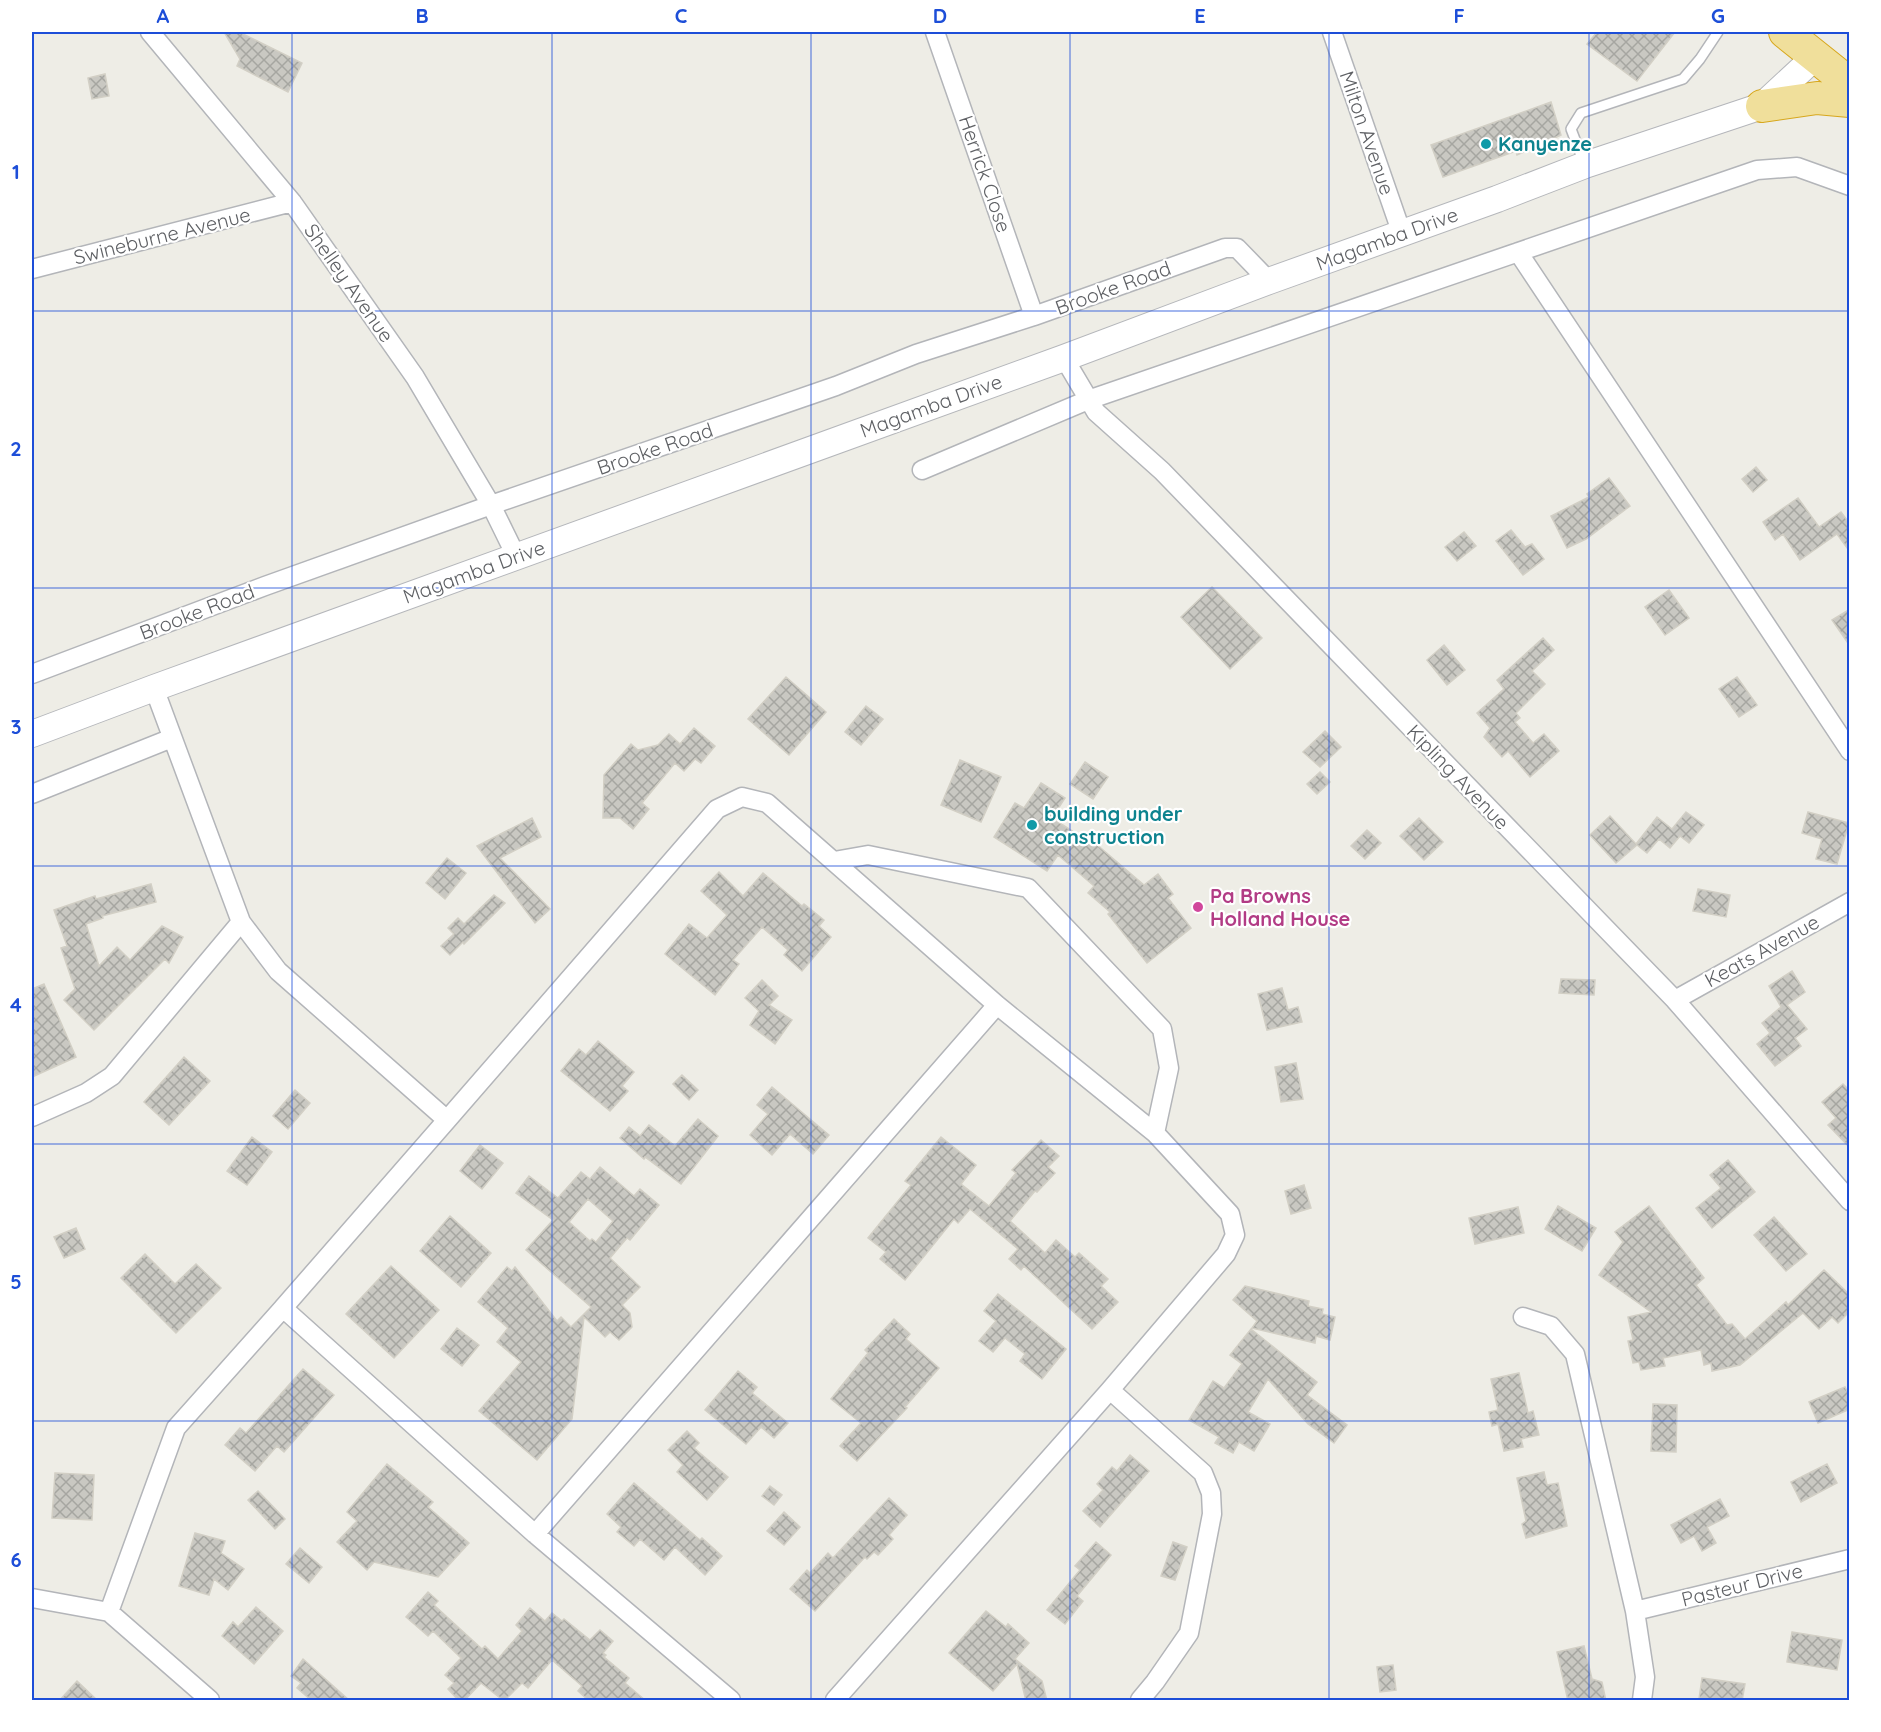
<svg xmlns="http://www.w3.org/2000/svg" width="1881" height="1732" font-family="Quicksand,sans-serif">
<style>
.building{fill:url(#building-cross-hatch);stroke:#d2cfc5;stroke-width:1.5;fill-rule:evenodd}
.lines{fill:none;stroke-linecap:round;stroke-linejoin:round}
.lane-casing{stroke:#b3b5b9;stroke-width:12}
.street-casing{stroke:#b3b5b9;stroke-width:21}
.secondary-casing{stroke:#b5b7bb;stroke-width:28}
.highway-casing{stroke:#d7a71d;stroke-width:34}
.lane{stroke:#fff;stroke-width:9}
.street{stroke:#fff;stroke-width:18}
.secondary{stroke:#fff;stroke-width:26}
.highway{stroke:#f0df9b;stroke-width:32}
.grid{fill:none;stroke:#1d4ed8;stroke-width:1.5;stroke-opacity:0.55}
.culture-dot{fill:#0f9aa8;stroke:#fff;stroke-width:2}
.hotel-dot{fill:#d1479c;stroke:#fff;stroke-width:2}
.labels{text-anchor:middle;stroke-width:4.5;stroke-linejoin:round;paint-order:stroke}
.street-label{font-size:20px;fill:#5e6064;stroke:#fff}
.culture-label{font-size:20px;font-weight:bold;fill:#0d838f;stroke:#fff;text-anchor:start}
.hotel-label{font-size:20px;font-weight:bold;fill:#b23c85;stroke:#fff;text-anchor:start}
.neatline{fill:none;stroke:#1d4ed8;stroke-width:2}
.grid-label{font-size:20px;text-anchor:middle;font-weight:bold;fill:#1d4ed8}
</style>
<defs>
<pattern id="building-cross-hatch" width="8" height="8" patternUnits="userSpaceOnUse" patternTransform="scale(1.5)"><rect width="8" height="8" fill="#c9c8c2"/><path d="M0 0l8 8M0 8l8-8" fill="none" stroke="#a6a6a1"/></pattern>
</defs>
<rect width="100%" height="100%" fill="#eeede6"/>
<path class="building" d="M224,32H239L302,63L288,92L237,66L240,59Z
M1597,32H1675L1637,81L1587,44Z
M105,74L109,96L92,99L88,78Z
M1551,102L1561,135L1517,155L1516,151L1443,177L1431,145Z
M1756,467L1767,480L1753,492L1742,479Z
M1609,478L1630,506L1586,539L1567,548L1551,516L1589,497L1587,494Z
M1798,498L1819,527L1841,512L1850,524V552L1837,534L1800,560L1783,534L1775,540L1763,522Z
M1511,530L1525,547L1532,544L1544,559L1523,575L1496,541Z
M1464,532L1476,546L1457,561L1445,547Z
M1212,587L1262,638L1230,669L1181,617Z
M1669,590L1689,618L1665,635L1645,607Z
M1850,609V646L1832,620Z
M1543,638L1554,650L1532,671L1545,684L1516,713L1520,718L1515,722L1533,743L1544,734L1559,751L1530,777L1508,751L1502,757L1484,737L1490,728L1477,713L1504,689L1497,680Z
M1444,645L1465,670L1447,685L1427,660Z
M786,677L826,712L789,755L748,719Z
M1737,677L1757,705L1739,717L1719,689Z
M866,706L883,719L861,745L845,732Z
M694,728L715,746L701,763L695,759L684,771L675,763L642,803L649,809L633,829L620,818H603L604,775L631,744L638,750L658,745L669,734L680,744Z
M1325,731L1341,747L1320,767L1303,752Z
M960,760L1001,777L981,822L941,805Z
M1085,762L1108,777L1093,799L1070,784Z
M1320,772L1330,782L1317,794L1307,784Z
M1041,783L1065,798L1052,818L1086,840L1088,837L1144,885L1158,874L1173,894L1168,898L1191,928L1147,963L1108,914L1110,912L1088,893L1094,886L1058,855L1047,871L994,837L1015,803L1024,808Z
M1686,812L1704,825L1689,843L1680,836L1670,848L1659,839L1647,853L1637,845L1616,863L1590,835L1610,816L1636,844L1657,817L1672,829Z
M1808,812L1849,823L1837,864L1816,859L1822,839L1802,833Z
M532,818L541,837L500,858L550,909L535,923L477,846Z
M1419,818L1443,842L1424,860L1400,836Z
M1367,830L1381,843L1365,859L1351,846Z
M447,858L466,873L445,899L426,883Z
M719,872L743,896L763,873L802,906L804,904L824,920L819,926L831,937L802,971L784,955L788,950L762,927L733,960L739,964L715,995L665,954L689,924L707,938L727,915L701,891Z
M151,884L156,902L102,916L103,918L86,924L99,966L117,947L130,960L162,926L183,937L169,963L165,959L94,1030L64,1000L75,989L61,948L67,946L54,910L95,896L96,899Z
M1698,889L1730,895L1726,917L1693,911Z
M494,895L505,903L464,944L463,942L450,955L441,946L454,934L448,928L458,918L464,924Z
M1792,971L1805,992L1787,1005L1807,1029L1795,1038L1801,1046L1775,1066L1757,1044L1770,1033L1762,1023L1781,1007L1769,986Z
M1561,979L1595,980L1594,995L1559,993Z
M762,980L778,996L769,1005L792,1020L775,1044L750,1025L759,1011L745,998Z
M44,984L76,1057L32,1077V989Z
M1282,988L1288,1010L1298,1007L1302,1022L1267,1030L1258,994Z
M598,1041L634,1072L622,1086L628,1091L610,1111L561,1071L579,1049L586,1055Z
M184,1057L210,1081L169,1125L144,1102Z
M1296,1063L1303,1099L1281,1102L1275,1067Z
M682,1075L698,1090L689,1100L673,1084Z
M1843,1084L1850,1091V1148L1828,1125L1836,1118L1822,1102Z
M772,1087L829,1135L813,1154L790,1134L772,1155L750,1135L768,1114L757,1105Z
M295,1090L310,1103L288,1129L273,1116Z
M698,1119L718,1136L681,1184L645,1157L644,1159L620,1138L629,1127L640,1136L649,1125L675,1146Z
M252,1137L272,1152L247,1185L227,1171Z
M941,1137L976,1165L961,1184L989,1206L1016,1173L1012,1170L1041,1140L1059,1156L1048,1167L1055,1173L1037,1192L1035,1191L1010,1221L1045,1253L1056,1240L1075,1257L1079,1253L1108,1279L1101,1286L1118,1302L1092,1329L1024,1266L1021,1270L1009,1259L1018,1249L970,1209L958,1223L954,1219L905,1280L880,1259L886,1252L868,1238L911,1185L905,1181Z
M480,1145L503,1163L482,1189L460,1171Z
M1728,1160L1755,1192L1712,1228L1696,1208L1721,1188L1710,1175Z
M600,1167L634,1196L640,1189L659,1205L630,1240L627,1238L610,1258L640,1287L622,1305L630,1313L632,1327L619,1340L610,1332L605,1337L584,1317L572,1419L537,1460L479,1411L521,1362L497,1342L508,1328L478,1302L507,1267L512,1271L515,1267L557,1321L561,1317L571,1327L591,1307L526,1250L553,1220L516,1193L529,1176L558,1198L581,1172L590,1179ZM588,1199L613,1221L596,1242L592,1239L590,1241L569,1222Z
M1304,1185L1311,1208L1291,1214L1285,1191Z
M1558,1206L1596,1228L1582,1251L1545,1229Z
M1649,1206L1704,1278L1696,1285L1727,1325L1732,1324L1745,1339L1786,1302L1788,1305L1824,1270L1850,1295V1311L1838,1323L1832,1317L1819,1329L1803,1313L1740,1365L1712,1371L1711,1363L1704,1365L1701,1350L1663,1358L1665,1366L1641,1370L1639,1362L1633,1363L1628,1341L1633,1340L1628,1317L1651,1312L1599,1275L1623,1242L1615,1232Z
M1518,1207L1524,1233L1475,1244L1469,1218Z
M450,1216L491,1253L461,1287L420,1251Z
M1774,1217L1807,1254L1786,1271L1754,1235Z
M76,1228L85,1249L64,1258L54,1237Z
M145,1254L175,1284L196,1264L221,1288L176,1333L121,1278Z
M391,1266L439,1310L394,1358L346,1314Z
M1245,1286L1309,1301L1308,1306L1323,1309L1322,1314L1335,1317L1330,1340L1316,1336L1315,1343L1252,1328L1257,1321L1233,1300Z
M998,1294L1066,1349L1042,1379L1020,1361L1025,1354L1005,1338L993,1352L979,1341L996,1321L984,1311Z
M894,1319L910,1334L906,1339L939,1368L905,1407L907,1408L857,1461L840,1446L861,1423L831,1399L868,1353L865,1350Z
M457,1328L479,1345L462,1366L441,1349Z
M1251,1329L1317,1382L1307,1395L1347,1425L1334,1443L1308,1424L1268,1379L1248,1412L1270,1424L1254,1451L1239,1442L1233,1453L1215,1443L1219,1437L1189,1420L1213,1381L1224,1388L1242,1364L1230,1355Z
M303,1369L334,1395L284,1452L277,1446L255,1471L225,1445L240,1428L246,1433Z
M738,1371L757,1387L752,1393L788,1423L774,1438L761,1427L746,1444L705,1410Z
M1519,1373L1528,1413L1533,1411L1539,1435L1521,1439L1523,1447L1504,1451L1498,1424L1492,1426L1489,1412L1498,1410L1491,1379Z
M1845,1387L1850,1397V1409L1818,1423L1809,1402Z
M1653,1404L1677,1405L1676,1452L1651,1451Z
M687,1431L699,1443L694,1448L728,1477L707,1500L677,1472L683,1465L668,1450Z
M1130,1455L1149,1471L1100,1527L1083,1511L1103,1490L1097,1484L1112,1467L1117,1471Z
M387,1464L433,1502L428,1507L469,1543L438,1577L374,1562L367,1570L337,1542L357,1521L347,1512Z
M1827,1464L1837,1483L1801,1502L1791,1482Z
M1544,1472L1547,1485L1558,1483L1567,1526L1526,1538L1522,1524L1526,1521L1517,1478Z
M55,1473L94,1475L92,1520L52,1518Z
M634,1483L700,1540L702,1538L722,1556L705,1575L675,1547L664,1560L640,1539L634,1546L617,1532L621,1527L607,1514Z
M770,1486L782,1495L774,1505L762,1496Z
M258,1491L285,1519L275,1529L248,1500Z
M889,1498L907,1515L889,1535L893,1539L878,1555L874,1552L867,1559L865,1557L815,1611L790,1589L807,1570L810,1573L828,1553L833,1558Z
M1720,1499L1729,1516L1707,1527L1716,1543L1702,1551L1694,1536L1681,1543L1671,1525Z
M784,1512L800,1527L784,1545L767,1531Z
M195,1533L225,1541L221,1553L244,1569L228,1590L214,1579L209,1595L179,1586Z
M1096,1542L1111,1555L1077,1596L1083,1601L1065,1624L1047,1610L1080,1570L1075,1566Z
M1173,1542L1187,1547L1175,1580L1161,1576Z
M300,1548L322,1567L309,1583L286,1564Z
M428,1592L438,1601L434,1605L482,1649L485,1646L498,1659L522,1631L516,1625L530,1608L545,1621L552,1613L562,1621L564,1619L590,1640L600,1630L613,1641L603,1653L606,1655L604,1657L629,1678L625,1683L646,1701H589L578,1691L582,1686L552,1660L528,1688L522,1683L504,1701L481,1683L464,1701H459L448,1689L454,1683L445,1675L461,1658L433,1631L428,1636L406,1617Z
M256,1607L283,1631L254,1664L222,1636L233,1622L238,1627Z
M986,1611L1006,1627L1008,1624L1029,1643L1015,1659L1042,1681L1047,1701H1026L1017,1664L993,1691L949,1653Z
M1792,1632L1842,1640L1837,1670L1787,1662Z
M1584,1646L1592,1679L1602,1682L1606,1701H1568L1557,1652Z
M303,1659L350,1701H312L297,1688L301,1683L291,1676Z
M1393,1665L1396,1690L1380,1692L1377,1667Z
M1702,1678L1745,1684L1742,1701L1699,1699Z
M77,1681L98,1701H59Z"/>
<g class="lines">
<g class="lane-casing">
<path id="lane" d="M1584,163L1571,129L1581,113L1683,79L1700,59L1718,32"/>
</g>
<g class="street-casing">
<path id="street" d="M150,32L292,202L415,377L491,505L516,556
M935,32L1034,316
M1332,32L1402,234
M1518,252L1850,751
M32,269L292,202
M1064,358L1096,412L1162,471L1675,1000L1850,1201
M922,470L1088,400L1757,170L1797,167L1850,186
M32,674L265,586L491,505L836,386L916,354L1034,316L1225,248H1237L1269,281
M154,688L241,922L278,971L447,1120L717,809L742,797L767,803L997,1005L1155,1133L1230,1214L1235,1235L1226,1254L1110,1390L835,1700
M32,794L172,738
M834,861L868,855L1028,888L1162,1029L1169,1068L1155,1133
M1675,1000L1850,902
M32,1117L86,1093L112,1076L241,922
M447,1120L283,1308L535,1534L731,1700
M1523,1317L1551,1326L1575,1354L1635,1611L1645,1677L1642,1700
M1110,1390L1203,1473L1211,1493L1212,1514L1189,1633L1155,1682L1140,1700
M535,1534L997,1005
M32,1598L109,1612L210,1700
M1635,1611L1850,1559
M109,1612L176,1428L283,1308"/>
</g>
<g class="secondary-casing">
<path id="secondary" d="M32,734L154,688L1064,358L1269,281L1497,199L1585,165L1762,106L1816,56"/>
</g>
<g class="highway-casing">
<path id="highway" d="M1785,32L1850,84
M1762,106L1817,98L1850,101"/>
</g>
<use href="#lane" class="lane"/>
<use href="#street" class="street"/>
<use href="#secondary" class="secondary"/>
<use href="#highway" class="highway"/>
</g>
<path class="grid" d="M292,32V1700M552,32V1700M811,32V1700M1070,32V1700M1329,32V1700M1589,32V1700M32,311H1850M32,588H1850M32,866H1850M32,1144H1850M32,1421H1850"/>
<g class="culture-dot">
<circle cx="1486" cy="144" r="6"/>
<circle cx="1032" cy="825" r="6"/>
</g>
<circle class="hotel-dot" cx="1198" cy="907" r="6"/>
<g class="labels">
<g class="street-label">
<text transform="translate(1367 133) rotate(71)" y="7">Milton Avenue</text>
<text transform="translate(985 174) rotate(71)" y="7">Herrick Close</text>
<text transform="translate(162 236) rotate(-14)" y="7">Swineburne Avenue</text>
<text transform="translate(1387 239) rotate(-20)" y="7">Magamba Drive</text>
<text transform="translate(349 283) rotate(55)" y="7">Shelley Avenue</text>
<text transform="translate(1113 288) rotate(-20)" y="7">Brooke Road</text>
<text transform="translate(931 406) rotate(-20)" y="7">Magamba Drive</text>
<text transform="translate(655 449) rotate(-19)" y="7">Brooke Road</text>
<text transform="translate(474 572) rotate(-20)" y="7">Magamba Drive</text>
<text transform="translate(197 612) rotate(-21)" y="7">Brooke Road</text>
<text transform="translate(1458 777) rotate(46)" y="7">Kipling Avenue</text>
<text transform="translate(1762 951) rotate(-29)" y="7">Keats Avenue</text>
<text transform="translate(1742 1585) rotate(-14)" y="7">Pasteur Drive</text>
</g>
<g class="culture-label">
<text x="1498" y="151">Kanyenze</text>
<text x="1044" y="821">building under<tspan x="1044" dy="23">construction</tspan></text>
</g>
<g class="hotel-label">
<text x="1210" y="903">Pa Browns<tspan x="1210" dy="23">Holland House</tspan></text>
</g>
</g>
<rect width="1881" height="1732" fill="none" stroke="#ffffff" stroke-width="66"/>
<rect x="33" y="33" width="1815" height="1666" class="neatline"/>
<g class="grid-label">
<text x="163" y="23">A</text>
<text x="422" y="23">B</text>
<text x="681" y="23">C</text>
<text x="940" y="23">D</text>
<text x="1200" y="23">E</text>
<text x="1459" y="23">F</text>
<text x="1718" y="23">G</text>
<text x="16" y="179">1</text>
<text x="16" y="456">2</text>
<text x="16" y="734">3</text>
<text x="16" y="1012">4</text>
<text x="16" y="1289">5</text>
<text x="16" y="1567">6</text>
</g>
</svg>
